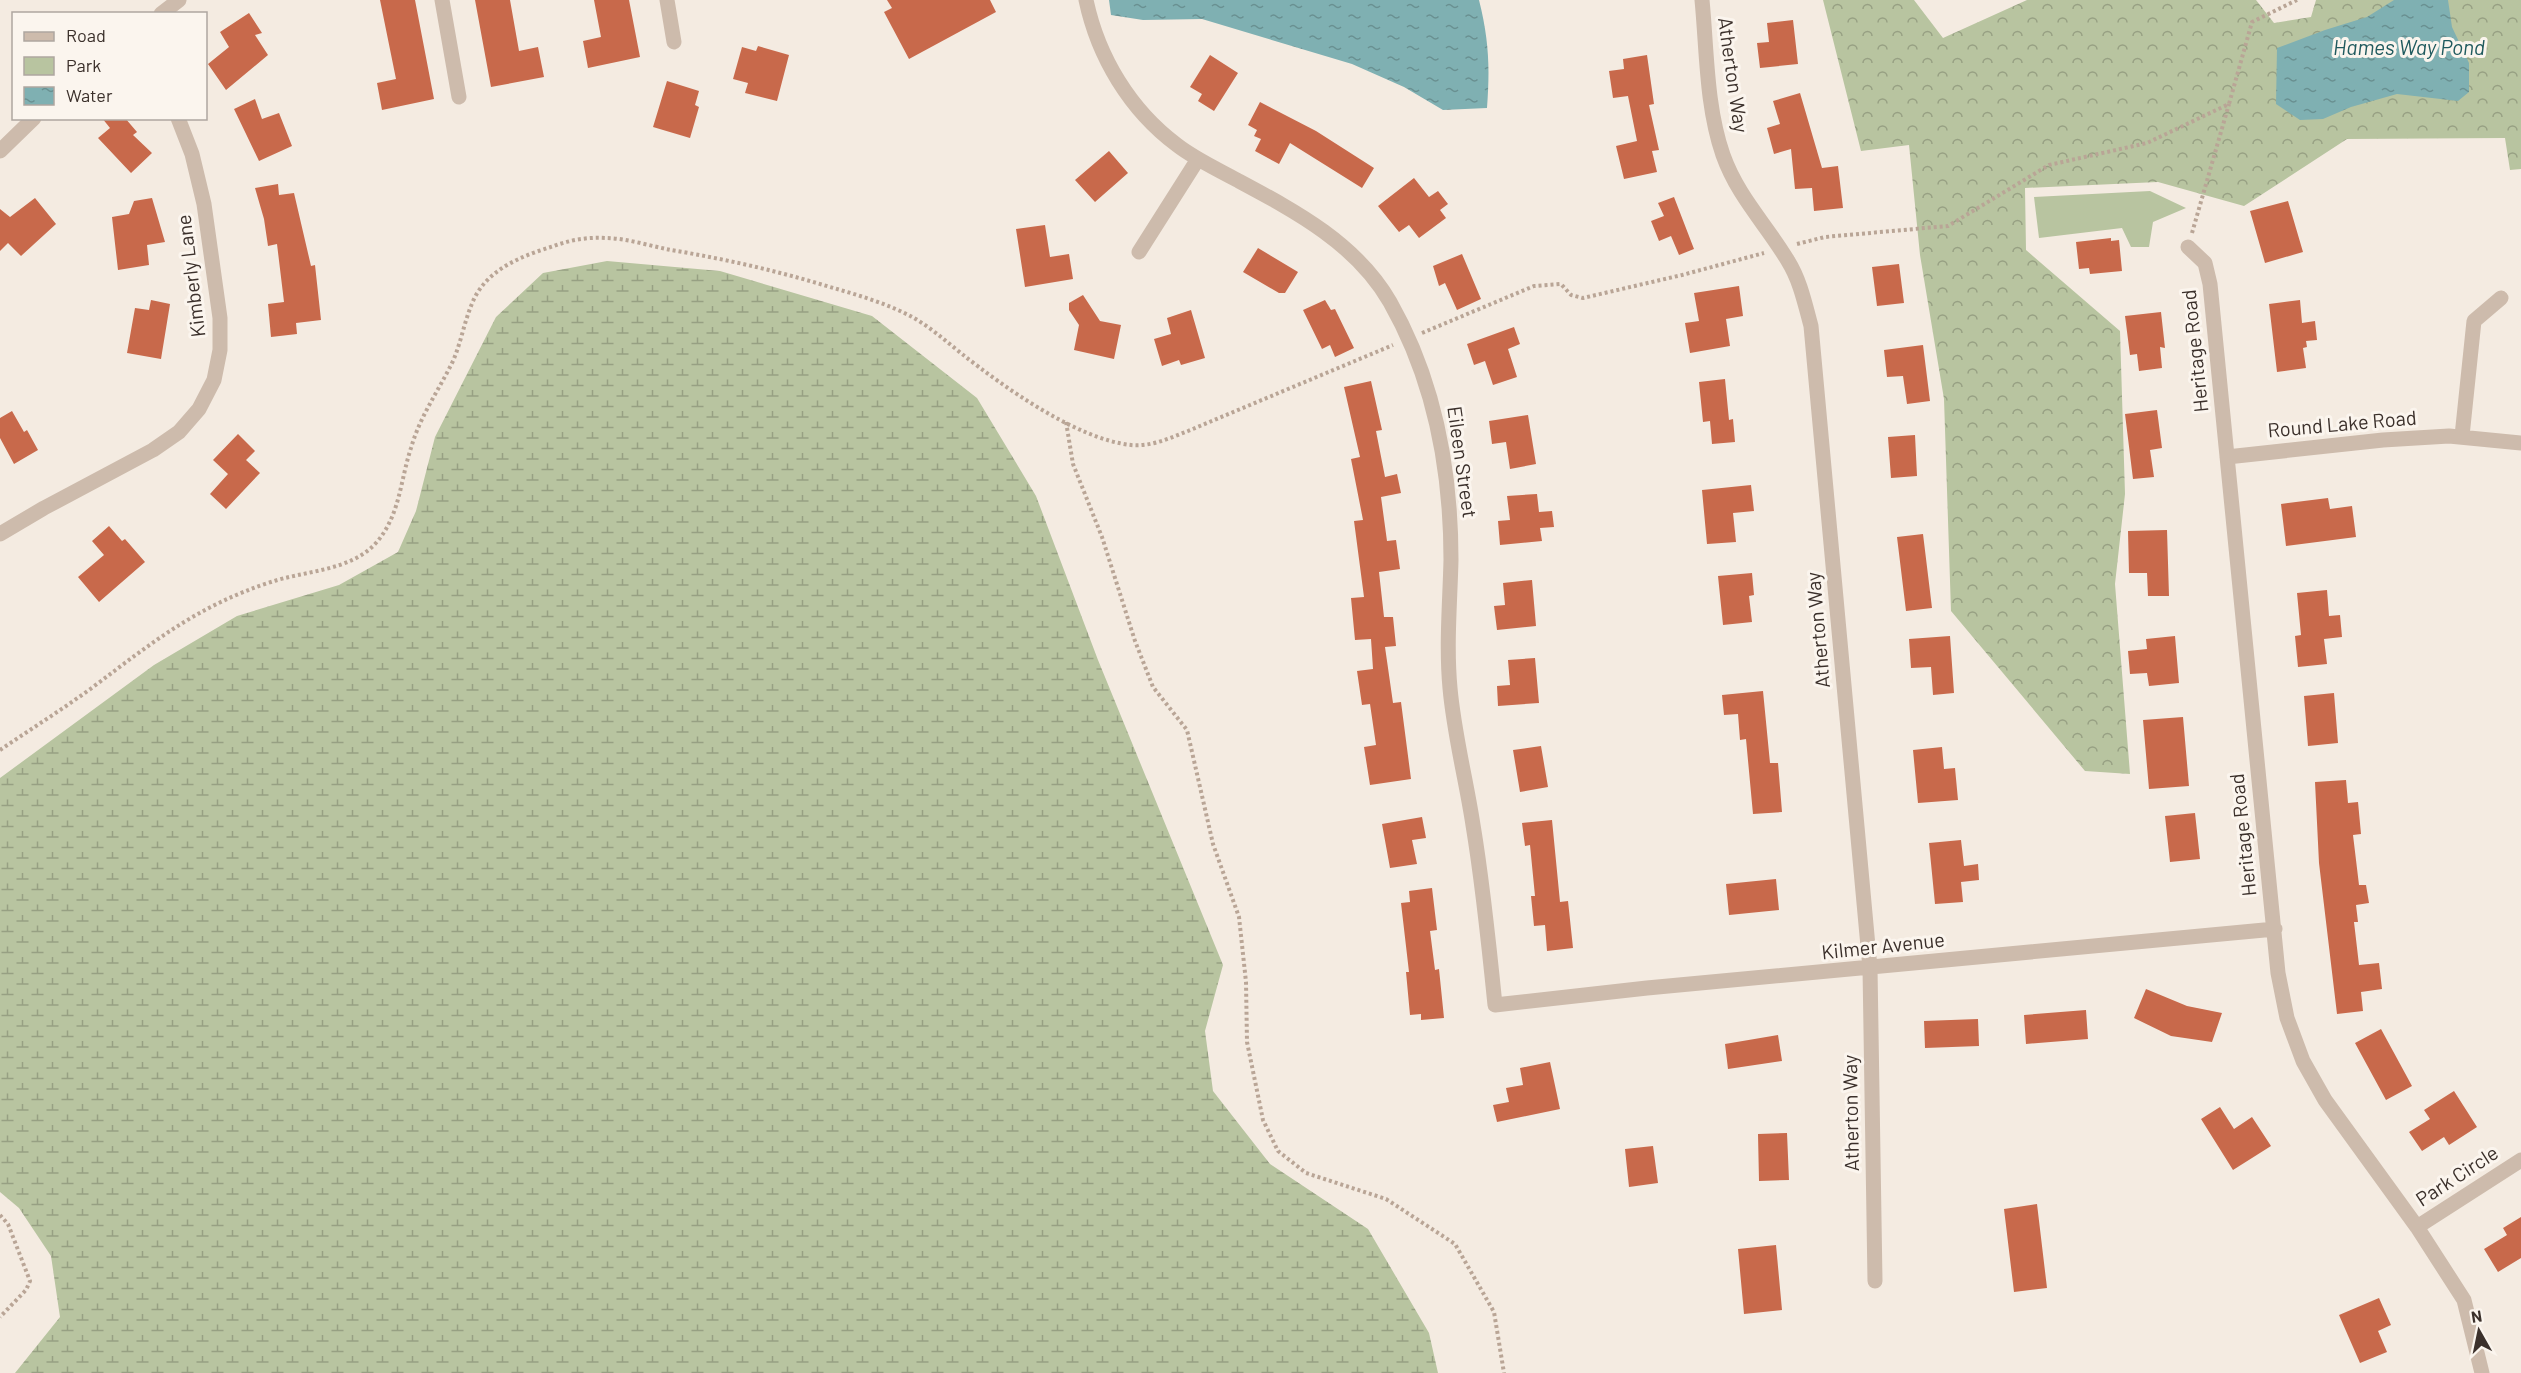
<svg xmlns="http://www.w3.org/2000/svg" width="2521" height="1373" font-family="Barlow,sans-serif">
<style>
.forest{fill:url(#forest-crowns)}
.wetland{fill:url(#wetland-marsh)}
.park{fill:#b8c4a0}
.water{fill:url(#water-ripples)}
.building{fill:#c8694b}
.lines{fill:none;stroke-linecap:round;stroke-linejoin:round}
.path{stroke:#b9a596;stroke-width:4;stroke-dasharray:3 3;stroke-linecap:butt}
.minor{stroke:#cdbbac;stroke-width:15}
.labels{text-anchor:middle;stroke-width:6;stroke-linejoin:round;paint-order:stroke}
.street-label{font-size:20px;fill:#3b302b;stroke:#fbf5ee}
.water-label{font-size:21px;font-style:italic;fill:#1f5a5e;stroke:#fbf5ee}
</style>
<defs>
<pattern id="forest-crowns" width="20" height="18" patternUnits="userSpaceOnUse" patternTransform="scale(1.5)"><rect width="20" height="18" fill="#b8c4a0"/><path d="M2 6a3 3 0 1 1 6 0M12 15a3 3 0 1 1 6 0" fill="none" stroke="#97a083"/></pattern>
<pattern id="wetland-marsh" width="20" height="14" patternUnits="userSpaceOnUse" patternTransform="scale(1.5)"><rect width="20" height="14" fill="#b8c4a0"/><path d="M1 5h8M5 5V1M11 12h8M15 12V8" fill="none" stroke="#97a083"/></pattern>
<pattern id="water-ripples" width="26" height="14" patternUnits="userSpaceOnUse" patternTransform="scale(1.5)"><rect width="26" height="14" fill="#7fb0b2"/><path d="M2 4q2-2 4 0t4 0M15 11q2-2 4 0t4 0" fill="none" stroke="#699091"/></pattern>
</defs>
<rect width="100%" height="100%" fill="#f4ebe1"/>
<path class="forest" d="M1823,0H1914L1943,38L2027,0H2256L2274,23L2311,17L2316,0H2521V169L2510,170L2505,138L2347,139L2244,206L2158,182L2025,188L2026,250L2120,331L2125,494L2115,584L2130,774L2085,771L1951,611L1944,399L1920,255L1909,145L1861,151Z"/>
<path class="wetland" d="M607,261L720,271L872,316L977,398L1036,496L1098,660L1223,965L1205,1031L1213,1091L1270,1164L1368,1229L1429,1333L1438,1373H15L60,1317L51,1256L19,1208L0,1192V778L154,665L237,616L339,585L398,552L416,511L435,437L496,317L543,273Z"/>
<path class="park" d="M2150,191L2186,208L2153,222L2149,247H2131L2122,228L2039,238L2034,197Z"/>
<path class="water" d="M1109,0H1479C1489,40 1490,67 1487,108L1443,110L1404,87L1352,64L1202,19L1143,20L1111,15Z
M2394,0H2448L2452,27L2469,63V92L2458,101L2397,94L2351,107L2323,119L2300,120L2276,104L2277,48L2325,30L2367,17Z"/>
<path class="building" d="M380,0H415L434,99L382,110L377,83L396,79Z
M475,0H510L519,51L538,47L544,77L491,87Z
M594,0H629L640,57L588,68L583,41L601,37Z
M887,0H990L996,12L909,59L884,12L892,8Z
M249,13L262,33L255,35L268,55L226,90L208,64L229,47L220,32Z
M1793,20L1798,64L1760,68L1757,43L1769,42L1767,23Z
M758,46L789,55L777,101L745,93L748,83L733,79L742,47L756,51Z
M1210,55L1238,73L1214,111L1198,101L1202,94L1190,87Z
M1647,55L1654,104L1649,105L1659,150L1652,151L1657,172L1624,179L1616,146L1637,141L1628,96L1613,98L1609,71L1624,69L1623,59Z
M667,81L699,91L695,105L699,107L690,138L653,127Z
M1800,93L1822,168L1838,166L1843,208L1814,211L1812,188L1795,189L1791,149L1774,154L1767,128L1780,124L1773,101Z
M255,99L262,119L279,113L292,146L259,161L234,109Z
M1260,102L1316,131L1374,168L1362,188L1290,143L1279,164L1255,151L1261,139L1254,136L1257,130L1248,125Z
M102,118H125L137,132L133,135L152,153L131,173L98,138L110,128Z
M1109,151L1128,173L1095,202L1075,180Z
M1414,178L1429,197L1438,191L1448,204L1440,210L1446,218L1419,238L1409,225L1399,232L1378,206Z
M278,184L279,195L294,193L311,266L315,265L321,320L296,323L297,334L271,337L268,304L284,302L277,244L268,246L264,219L255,188Z
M1674,197L1694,249L1679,255L1671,236L1659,241L1651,221L1664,216L1658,203Z
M35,198L56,224L21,256L8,243L0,251V209L10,217Z
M152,198L165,242L147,245L149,265L118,270L112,217L129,214L134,201Z
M2288,201L2303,252L2265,263L2250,211Z
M1045,225L1050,257L1069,254L1073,279L1025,287L1016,229Z
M2111,238V241L2119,240L2122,271L2090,274L2089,268L2079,269L2076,242Z
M1258,248L1298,272L1285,293H1279L1243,272Z
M1462,254L1481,299L1457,310L1445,283L1439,286L1433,266Z
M1899,264L1904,303L1877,306L1872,267Z
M1739,286L1743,316L1726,319L1730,346L1690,353L1685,323L1699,321L1694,293Z
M1083,295L1100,321L1121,325L1114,359L1074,350L1079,325L1069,310V303Z
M151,300L170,304L161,359L127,353L135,308L149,310Z
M1325,300L1331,310L1335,309L1354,348L1335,357L1330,345L1322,349L1303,310Z
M2300,300L2302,323L2315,321L2317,340L2306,341L2307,347L2303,348L2306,368L2277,372L2269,304Z
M1191,310L1205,358L1181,365L1179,360L1162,366L1154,339L1171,334L1167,318Z
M2161,312L2165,348L2160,347L2162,368L2139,371L2137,354L2130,355L2125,316Z
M1514,327L1520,344L1508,349L1517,377L1493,385L1485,361L1474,365L1467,344Z
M1923,345L1930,401L1907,404L1903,376L1887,377L1884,350Z
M1725,379L1729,420L1733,419L1735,442L1712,444L1710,421L1703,422L1699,382Z
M1371,381L1382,430L1376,431L1385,477L1397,474L1401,493L1381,497L1387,541L1396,540L1400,569L1379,572L1384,617H1393L1396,646L1385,647L1393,703L1401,702L1411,779L1370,785L1364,747L1376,745L1370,704L1362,705L1357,671L1373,669L1371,639L1355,640L1351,598L1364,597L1354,521L1363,520L1351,459L1360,457L1344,387Z
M2157,410L2162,448L2150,450L2154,477L2133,479L2125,414Z
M12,411L24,432L27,430L38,450L14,464L0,438V418Z
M1528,415L1536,464L1510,469L1506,442L1492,444L1489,421Z
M238,434L255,451L246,460L260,473L226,509L210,494L228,474L213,460Z
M1915,435L1917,476L1891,478L1888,437Z
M1751,485L1754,511L1733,513L1736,542L1707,544L1702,490Z
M1537,494L1539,512L1552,511L1554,527L1540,528L1542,541L1500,545L1498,521L1510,520L1507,496Z
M2328,498L2330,509L2352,506L2356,537L2286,546L2281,504Z
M109,526L122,541L125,539L145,562L99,602L78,577L104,555L92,541Z
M2167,530L2169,596H2148L2147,573H2129L2128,531Z
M1923,534L1932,608L1906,611L1897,537Z
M1752,573L1754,595L1749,596L1752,622L1723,625L1718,576Z
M1532,580L1536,626L1497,630L1494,606L1505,605L1503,583Z
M2327,590L2329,616L2340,615L2342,637L2324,639L2327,664L2298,667L2295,636L2301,635L2297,593Z
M1950,636L1954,693L1933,695L1931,667L1911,668L1909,639Z
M2175,636L2179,683L2149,686L2147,673L2130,674L2128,651L2147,649L2146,639Z
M1535,658L1539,703L1498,706L1497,686L1510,685L1508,660Z
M1763,691L1770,763H1778L1782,812L1753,814L1746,739L1740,740L1738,714L1724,715L1722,695Z
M2334,693L2338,743L2308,746L2304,696Z
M2183,717L2189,786L2149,789L2143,720Z
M1541,746L1548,787L1520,792L1513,750Z
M1942,747L1944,769L1955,768L1958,800L1918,803L1913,750Z
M2346,780L2348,803L2358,802L2361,834L2353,835L2359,885H2366L2369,903L2356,905L2358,922H2354L2359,965L2379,963L2382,989L2361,992L2363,1011L2337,1014L2319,863L2315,782Z
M2195,813L2200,859L2170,862L2165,816Z
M1422,817L1426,838L1412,840L1417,864L1390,868L1382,824Z
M1552,820L1560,902L1568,901L1573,948L1547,951L1545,925L1534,926L1531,896H1535L1530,845L1525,846L1522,823Z
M1961,840L1964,866L1978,864L1979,880L1961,882L1963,902L1935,904L1929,843Z
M1776,879L1779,910L1729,915L1726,884Z
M1432,888L1437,930L1430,931L1435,970L1439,969L1444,1018L1421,1020V1014L1410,1015L1406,972H1409L1401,903L1410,902L1409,891Z
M2146,989L2187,1006L2222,1013L2212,1042L2171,1036L2134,1018Z
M2086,1010L2088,1039L2026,1044L2024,1015Z
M1978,1019L1979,1046L1925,1048L1924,1021Z
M2381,1029L2412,1086L2386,1100L2355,1043Z
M1778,1035L1782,1061L1728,1069L1725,1044Z
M1550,1062L1560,1109L1497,1122L1493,1105L1509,1102L1506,1088L1523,1085L1520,1068Z
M2454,1091L2477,1127L2449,1145L2444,1137L2422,1151L2409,1132L2430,1119L2424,1110Z
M2220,1107L2234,1129L2252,1117L2271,1146L2233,1170L2201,1119Z
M1787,1133L1789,1180L1759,1181L1758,1134Z
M1653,1146L1658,1183L1629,1187L1625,1149Z
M2037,1204L2047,1288L2014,1292L2004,1209Z
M2521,1217V1258L2498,1272L2484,1249L2507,1235L2503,1228Z
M1776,1245L1782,1310L1744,1314L1738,1249Z
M2379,1298L2391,1325L2378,1331L2387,1352L2360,1363L2339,1315Z"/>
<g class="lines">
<path class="path" d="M2192,233L2229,104
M1797,244L1825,237L1948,226L2049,165L2147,143L2229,104L2252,22L2297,0
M1422,333L1534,286L1561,284L1571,295L1583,298L1682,275L1764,253
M1066,422L1073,464L1102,537L1135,641L1153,687L1187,730L1213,844L1239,917L1246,982L1247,1042L1263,1120L1278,1151L1306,1173L1386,1199L1455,1244L1494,1312L1504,1373
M0,750C31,729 63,709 93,687C153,642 197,606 271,582C303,571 350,571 375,544C400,517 400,481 411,448C420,416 439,390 453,361C462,340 465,317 475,297C490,268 524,255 554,246C570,240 587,237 605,238C626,238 650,246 671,250C725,259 778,271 830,287C858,295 889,304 914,318C931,328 946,341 962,354C1004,387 1076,439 1131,445C1151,447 1170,438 1188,431L1393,345
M0,1215L8,1224L30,1281L26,1290L0,1317"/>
<path class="minor" d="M442,0L459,97
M667,0L674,42
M1086,0C1098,57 1130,110 1177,145C1195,159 1217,169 1237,180C1295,211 1356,243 1390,302C1435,381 1451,470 1451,560C1450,602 1446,645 1450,688C1454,734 1466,779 1473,825C1483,885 1489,945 1495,1005L1647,988L2275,929
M1702,0C1707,51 1706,106 1723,155C1738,197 1766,224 1788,261C1800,280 1805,304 1811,326L1870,968L1875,1281
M161,14L179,0
M0,151L34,118
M2188,247L2205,263L2210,284L2278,973L2287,1018L2303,1061L2325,1100L2417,1227L2464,1300L2482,1373
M1139,252L1198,159
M2462,436L2474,321L2501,298
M2227,457L2383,440L2449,436L2521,443
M0,534L44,508L153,450L179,432L199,409L214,380L220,350V318L204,204L192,154L178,118
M2417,1227L2521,1160"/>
</g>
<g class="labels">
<g class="street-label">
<text transform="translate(1733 75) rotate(82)" y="7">Atherton Way</text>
<text transform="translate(191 276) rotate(-97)" y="7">Kimberly Lane</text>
<text transform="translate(2195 351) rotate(-96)" y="7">Heritage Road</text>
<text transform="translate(2342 424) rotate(-5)" y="7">Round Lake Road</text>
<text transform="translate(1462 462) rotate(82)" y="7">Eileen Street</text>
<text transform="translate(1818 630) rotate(-95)" y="7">Atherton Way</text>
<text transform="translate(2243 835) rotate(-96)" y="7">Heritage Road</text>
<text transform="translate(1883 946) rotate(-6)" y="7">Kilmer Avenue</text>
<text transform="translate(1851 1113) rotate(-91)" y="7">Atherton Way</text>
<text transform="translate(2457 1176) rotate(-33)" y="7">Park Circle</text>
</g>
<g class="water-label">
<text x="2409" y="55">Hames Way Pond</text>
</g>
</g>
<rect x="12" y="12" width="195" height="108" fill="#fbf5ee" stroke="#aea6a0" stroke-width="1.5"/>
<rect x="24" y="32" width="30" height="9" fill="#cdbbac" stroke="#aea6a0" stroke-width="1.5"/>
<text x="66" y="42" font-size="18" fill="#3b302b">Road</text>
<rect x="24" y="57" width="30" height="18" fill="#b8c4a0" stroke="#aea6a0" stroke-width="1.5"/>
<text x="66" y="72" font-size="18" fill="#3b302b">Park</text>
<rect x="24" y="87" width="30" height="18" fill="url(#water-ripples)" stroke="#aea6a0" stroke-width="1.5"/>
<text x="66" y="102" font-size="18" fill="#3b302b">Water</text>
<g transform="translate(2479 1331) rotate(351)" stroke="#fbf5ee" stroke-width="4.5" paint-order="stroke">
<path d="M0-4.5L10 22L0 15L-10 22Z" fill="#3b302b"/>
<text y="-9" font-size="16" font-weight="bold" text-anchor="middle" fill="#3b302b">N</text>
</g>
</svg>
